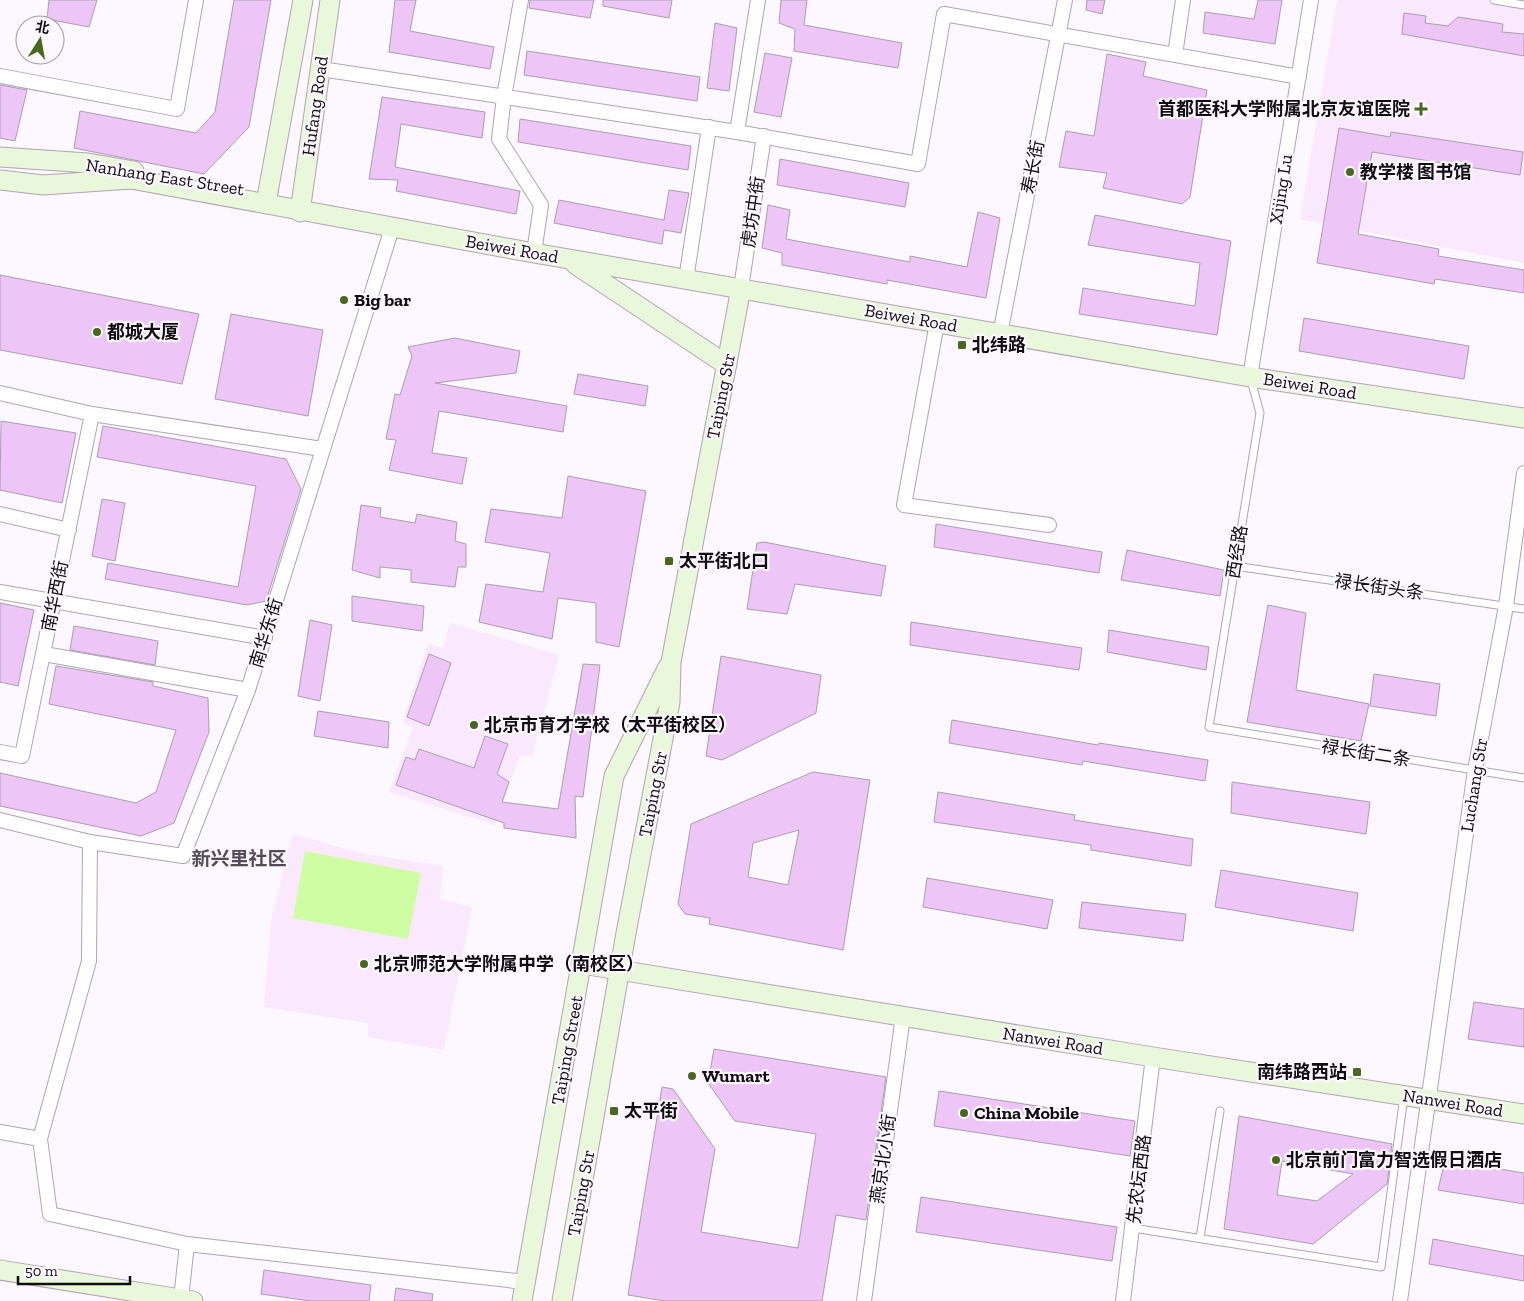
<svg xmlns="http://www.w3.org/2000/svg" width="1524" height="1301" font-family="'Zilla Slab','Noto Sans SC',serif">
<style>
.built{fill:#f9e8fe}
.green{fill:#cffda3}
.building{fill:#edc6f7;stroke:#ab9daf;fill-rule:evenodd}
.lines{fill:none;stroke-linecap:round;stroke-linejoin:round}
.lane-casing{stroke:#b2a3b6;stroke-width:9}
.street-casing{stroke:#b2a3b6;stroke-width:16}
.secondary-casing{stroke:#b2a3b6;stroke-width:21}
.lane{stroke:#fff;stroke-width:7}
.street{stroke:#fff;stroke-width:14}
.secondary{stroke:#e9f7da;stroke-width:19}
.poi-dot{fill:#47681e;stroke:#fdf7ff;stroke-width:2}
.labels{text-anchor:middle;stroke-width:4.5;stroke-linejoin:round;paint-order:stroke}
.street-label{font-size:18px;fill:#120d13;stroke:#fdf7ff}
.poi-label{font-size:18px;font-weight:bold;fill:#120d13;stroke:#fdf7ff;text-anchor:start}
.neighbourhood-label{font-size:19px;font-weight:bold;fill:#56495a;stroke:#fdf7ff}
</style>
<rect width="100%" height="100%" fill="#fdf7ff"/>
<path class="built" d="M1337,0H1524V263L1300,219Z
M450,623L559,655L532,757L520,755L495,825L389,792L413,728L403,722L428,644L443,648Z
M293,834L360,853L443,866L440,899L472,907L444,1050L368,1037V1023L264,1007L271,922Z"/>
<path class="green" d="M305,851L421,873L408,939L293,918Z"/>
<path class="building" d="M49,0H97L89,27L47,19Z
M234,0H271L249,127L204,174L74,148L80,111L196,133L215,112Z
M395,0H416L410,31L494,47L490,69L389,52Z
M530,0H594L590,18L529,8Z
M603,0H672L669,18L603,6Z
M781,0H807L804,25L902,43L898,68L794,51L795,29L779,23Z
M1087,0H1105L1102,14L1086,10Z
M1258,0H1282L1275,44L1203,33L1205,12L1254,19Z
M1404,13L1426,16L1425,23L1448,26L1458,17L1503,24L1502,32L1524,34V56L1402,34Z
M715,23L737,28L729,91L707,88Z
M527,51L700,77L697,101L524,75Z
M765,53L792,58L781,117L754,112Z
M1107,54L1146,62L1143,76L1207,90L1190,197L1182,204L1103,188L1107,173L1059,167L1066,131L1094,136Z
M0,85L27,90L15,141L0,138Z
M382,97L485,112L482,138L401,124L395,167L520,191L516,214L396,191L398,180L369,179Z
M520,119L691,146L688,170L518,142Z
M1339,128L1390,137L1391,132L1523,152L1520,175L1372,152L1358,234L1439,249L1438,256L1524,270V293L1435,279L1434,284L1317,263Z
M780,159L909,183L905,207L777,185Z
M669,190L689,193L681,233L664,230L662,244L554,223L559,200L664,220Z
M768,205L790,210L786,239L910,262V256L967,267L978,212L1000,218L986,298L887,280V284L782,265V253L762,248Z
M1095,215L1231,241L1217,335L1079,314L1083,288L1195,306L1200,263L1088,245Z
M0,275L199,314L182,384L0,350Z
M231,314L323,330L308,416L215,399Z
M1304,318L1469,346L1464,379L1299,351Z
M455,338L520,351L516,373L435,383L567,406L563,432L439,411L432,453L467,458L462,484L389,470L396,440L386,439L395,394L400,395L412,356L408,347Z
M578,374L648,386L645,406L574,394Z
M1,421L76,433L62,503L0,490Z
M103,426L286,459L301,489L266,601L247,605L105,579L108,563L238,587L256,486L97,457Z
M568,476L646,491L619,647L596,642V603L558,598L552,639L479,622L486,584L543,592L550,553L485,542L491,509L562,518Z
M102,499L125,503L115,561L92,556Z
M361,505L381,508L380,517L415,523L417,514L457,522L455,541L466,544V567H458L455,587L411,582V570L380,567V578L352,570Z
M936,524L1102,552L1099,573L934,547Z
M764,542L886,566L881,596L795,584L787,614L747,609L757,543Z
M1127,550L1224,570L1220,596L1121,580Z
M352,596L424,606L422,631L352,621Z
M0,603L34,610L18,686L0,682Z
M1268,605L1306,613L1296,690L1369,704L1361,741L1247,722Z
M310,620L332,625L320,701L298,696Z
M911,622L1082,648L1079,670L910,645Z
M74,626L158,641L155,665L70,650Z
M1109,630L1209,647L1206,670L1107,652Z
M429,654L451,663L429,726L407,717Z
M721,656L821,675L816,713L722,760L706,756Z
M583,664L600,665L583,797L575,796L576,838L504,828V823L396,785L406,757L415,760L419,749L474,768L485,736L508,744L497,774L509,782L502,802L558,809Z
M56,666L153,682V686L208,698L209,732L174,823L141,836L0,806V773L136,803L156,792L176,730L49,704Z
M1374,674L1440,684L1436,716L1370,706Z
M318,711L389,722L388,748L314,736Z
M952,720L1098,745L1099,743L1208,760L1205,781L1083,761L1082,765L949,743Z
M813,772L870,780L843,950L709,924L710,918L685,914L678,904L691,824ZM799,830L788,885L748,877L753,843Z
M1232,782L1370,802L1366,834L1231,813Z
M938,792L1075,815L1074,820L1193,839L1191,866L1091,850V845L934,822Z
M1221,870L1358,893L1353,931L1215,907Z
M927,878L1053,900L1047,929L923,907Z
M1082,902L1186,914L1183,941L1079,928Z
M1474,1002L1524,1009V1047L1468,1039Z
M714,1049L886,1077L866,1220L836,1215L822,1301H665L628,1295L662,1087L673,1089L715,1149L701,1232L798,1248L816,1134L735,1121L708,1083Z
M939,1091L1135,1121L1130,1156L934,1126Z
M1239,1116L1392,1144L1387,1184L1313,1244L1224,1229ZM1282,1161L1353,1174L1317,1201L1277,1195Z
M1445,1160L1524,1173V1204L1438,1190Z
M921,1197L1117,1227L1112,1261L916,1232Z
M1433,1239L1524,1256V1281L1429,1264Z
M264,1270L371,1285L369,1301H311L261,1294Z
M396,1288L433,1294L432,1301H394Z"/>
<g class="lines">
<g class="lane-casing">
<path id="lane" d="M1494,0L1524,5
M1251,380L1260,413L1209,727L1524,778
M1235,566L1524,609
M1133,1228L1381,1267L1404,1096
M1200,1238L1220,1111"/>
</g>
<g class="street-casing">
<path id="street" d="M521,0L504,97L499,139L541,205L534,253
M1175,55L1183,0
M321,69L737,132L918,164L944,14L1299,77
M0,76L177,109L196,0
M737,132L758,0
M686,280L709,127
M741,288L764,136
M937,323L904,505L1049,525
M1000,334L1065,0
M1250,377L1311,0
M0,393L92,414L322,449
M0,514L69,530
M0,592L265,638
M44,654L248,690
M0,752L22,756L92,414
M0,820L90,842L183,856L248,690L392,228
M90,842L89,961L40,1139L50,1214L187,1244L525,1282
M0,1132L40,1139
M181,1299L187,1244
M864,1301L903,1016
M1123,1301L1153,1057
M1400,1301L1475,770L1506,606L1524,473"/>
</g>
<g class="secondary-casing">
<path id="secondary" d="M0,157L88,163L134,171
M0,180L43,185L131,179L534,253L1250,377L1524,418
M266,203L303,0
M300,212L330,0
M575,264L727,365
M582,964L1153,1057L1524,1114
M0,1270L193,1301
M522,1301L614,776L668,667
M562,1301L626,933L670,702L671,662L741,288"/>
</g>
<use href="#lane" class="lane"/>
<use href="#street" class="street"/>
<use href="#secondary" class="secondary"/>
</g>
<g class="poi-dot">
<path d="M1418.5 101.5h5v5h5v5h-5v5h-5v-5h-5v-5h5z"/>
<circle cx="1350" cy="172" r="5"/>
<circle cx="344" cy="300" r="5"/>
<circle cx="97" cy="332" r="5"/>
<rect x="957" y="340" width="10" height="10" rx="2.5"/>
<rect x="664" y="556" width="10" height="10" rx="2.5"/>
<circle cx="474" cy="725" r="5"/>
<circle cx="364" cy="964" r="5"/>
<rect x="1352" y="1067" width="10" height="10" rx="2.5"/>
<circle cx="692" cy="1076" r="5"/>
<rect x="609" y="1106" width="10" height="10" rx="2.5"/>
<circle cx="964" cy="1113" r="5"/>
<circle cx="1276" cy="1160" r="5"/>
</g>
<g class="labels">
<g class="street-label">
<text transform="translate(315 106) rotate(-82)" y="6">Hufang Road</text>
<text transform="translate(1033 167) rotate(-79)" y="6">寿长街</text>
<text transform="translate(165 177) rotate(9)" y="6">Nanhang East Street</text>
<text transform="translate(1281 189) rotate(-81)" y="6">Xijing Lu</text>
<text transform="translate(753 212) rotate(-82)" y="6">虎坊中街</text>
<text transform="translate(512 249) rotate(10)" y="6">Beiwei Road</text>
<text transform="translate(911 318) rotate(10)" y="6">Beiwei Road</text>
<text transform="translate(1310 386) rotate(9)" y="6">Beiwei Road</text>
<text transform="translate(721 396) rotate(-79)" y="6">Taiping Str</text>
<text transform="translate(1237 552) rotate(-81)" y="6">西经路</text>
<text transform="translate(1379 587) rotate(8)" y="6">禄长街头条</text>
<text transform="translate(55 596) rotate(-79)" y="6">南华西街</text>
<text transform="translate(266 633) rotate(-73)" y="6">南华东街</text>
<text transform="translate(1366 753) rotate(9)" y="6">禄长街二条</text>
<text transform="translate(1474 785) rotate(-81)" y="6">Luchang Str</text>
<text transform="translate(653 794) rotate(-79)" y="6">Taiping Str</text>
<text transform="translate(1053 1041) rotate(9)" y="6">Nanwei Road</text>
<text transform="translate(567 1050) rotate(-80)" y="6">Taiping Street</text>
<text transform="translate(1453 1103) rotate(9)" y="6">Nanwei Road</text>
<text transform="translate(883 1159) rotate(-82)" y="6">燕京北小街</text>
<text transform="translate(1139 1179) rotate(-83)" y="6">先农坛西路</text>
<text transform="translate(581 1193) rotate(-80)" y="6">Taiping Str</text>
</g>
<g class="poi-label">
<text x="1410" y="115" text-anchor="end">首都医科大学附属北京友谊医院</text>
<text x="1360" y="178">教学楼 图书馆</text>
<text x="354" y="306">Big bar</text>
<text x="107" y="338">都城大厦</text>
<text x="972" y="351">北纬路</text>
<text x="679" y="567">太平街北口</text>
<text x="484" y="731">北京市育才学校（太平街校区）</text>
<text x="374" y="970">北京师范大学附属中学（南校区）</text>
<text x="1347" y="1078" text-anchor="end">南纬路西站</text>
<text x="702" y="1082">Wumart</text>
<text x="624" y="1117">太平街</text>
<text x="974" y="1119">China Mobile</text>
<text x="1286" y="1166">北京前门富力智选假日酒店</text>
</g>
<g class="neighbourhood-label">
<text x="239" y="865">新兴里社区</text>
</g>
</g>
<g transform="translate(40 40) rotate(11)"><circle r="24" fill="#fdf7ff" stroke="#9f99a1"/>
<path d="M0-4L9 19L0 12L-9 19Z" fill="#47681e"/>
<text y="-8" font-size="14" font-weight="bold" text-anchor="middle" fill="#120d13">北</text>
</g>
<path d="M18 1276v8h112v-8" fill="none" stroke="#120d13" stroke-width="2.5"/>
<text x="25" y="1276" font-size="15" fill="#120d13" stroke="#fdf7ff" stroke-width="4" paint-order="stroke">50 m</text>
</svg>
